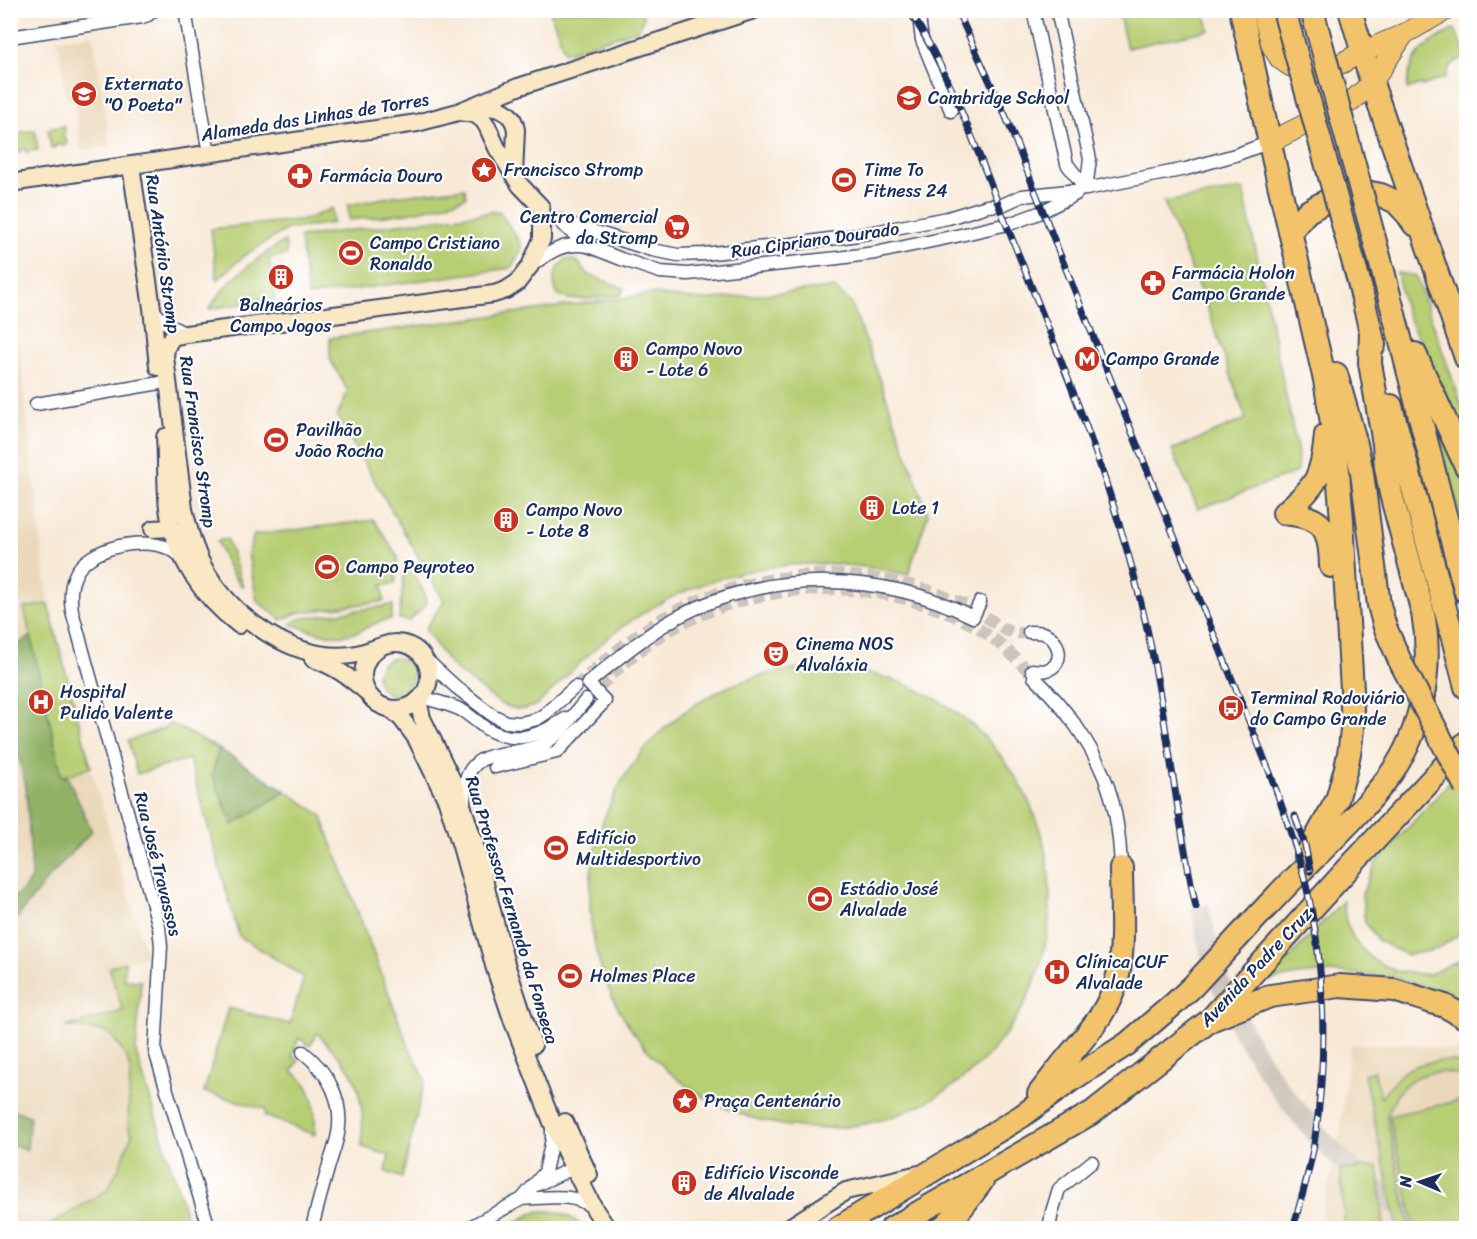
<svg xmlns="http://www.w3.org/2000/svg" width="1477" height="1239" font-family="Sriracha,sans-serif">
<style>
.built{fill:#ebd8ba}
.industrial{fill:#cbc3b8}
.green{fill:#b7ce73;stroke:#697e68;stroke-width:1.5}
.forest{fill:#91b165;stroke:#567062;stroke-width:1.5}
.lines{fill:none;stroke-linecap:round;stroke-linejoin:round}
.street-tunnel{stroke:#ccc4bf;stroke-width:12;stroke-dasharray:12 6;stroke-linecap:butt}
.street-casing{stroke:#3c4b70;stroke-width:15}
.secondary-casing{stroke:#3c4b70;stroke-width:20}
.primary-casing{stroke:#3c4b70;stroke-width:22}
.highway-casing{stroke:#3c4b70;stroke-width:26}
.street{stroke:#fff;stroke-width:12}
.secondary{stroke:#fae7c3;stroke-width:16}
.primary{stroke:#f2c36a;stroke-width:20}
.highway{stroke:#f2c36a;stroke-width:22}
.rail-casing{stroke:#1b2f5e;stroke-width:7}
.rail{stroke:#fff;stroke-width:4.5;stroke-dasharray:14;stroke-linecap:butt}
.highway-bridge-casing{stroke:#3c4b70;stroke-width:26;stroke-linecap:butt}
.highway-bridge{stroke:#f2c36a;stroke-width:22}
.labels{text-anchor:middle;stroke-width:4.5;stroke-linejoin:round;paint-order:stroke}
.poi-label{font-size:18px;fill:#1b2f5e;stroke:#fff;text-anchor:start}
.street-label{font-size:18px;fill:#1b2f5e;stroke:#fff}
</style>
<rect width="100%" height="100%" fill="#fff"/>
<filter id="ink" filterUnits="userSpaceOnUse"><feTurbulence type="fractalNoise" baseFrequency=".0167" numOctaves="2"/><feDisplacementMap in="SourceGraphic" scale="12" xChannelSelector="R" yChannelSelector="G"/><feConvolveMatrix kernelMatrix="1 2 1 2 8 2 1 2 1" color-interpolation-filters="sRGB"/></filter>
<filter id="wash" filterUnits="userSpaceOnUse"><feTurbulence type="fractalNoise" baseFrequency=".008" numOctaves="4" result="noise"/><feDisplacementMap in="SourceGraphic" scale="24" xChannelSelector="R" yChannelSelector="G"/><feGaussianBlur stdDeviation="1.35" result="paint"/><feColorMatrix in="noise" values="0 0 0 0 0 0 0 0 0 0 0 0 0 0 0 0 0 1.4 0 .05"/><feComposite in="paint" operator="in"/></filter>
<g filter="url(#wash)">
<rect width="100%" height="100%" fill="#f8e9d7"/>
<path class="built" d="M93,34L110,146L81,150L74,100L67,101V99L58,39Z
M10,266L18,340L52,638L146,954L141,958L110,967L190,1228H11Z
M1377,1044H1406L1452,1050L1466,1054V1228H1318L1340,1133L1350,1045Z"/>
<path class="industrial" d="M1209,904L1218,947L1229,979L1254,1032L1282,1076L1326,1130L1364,1167L1405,1200L1449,1228H1412L1370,1199L1331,1163L1312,1144L1294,1123L1266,1087L1237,1041L1223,1014L1211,986L1200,953L1191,908Z"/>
<path class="green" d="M550,11H639L644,17L639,29L565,53Z
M1118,11H1204L1209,30L1127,48Z
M1455,29L1466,56C1457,61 1447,65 1446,77L1422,86L1421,84L1407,89C1408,55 1428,42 1455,29Z
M64,126L65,133L63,134L64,139H66L67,145L62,146L61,144L56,145V147L51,148L48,129Z
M35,130L38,150L26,152V149L21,150V152L14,153L13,147L16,146L15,141H13L11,134Z
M465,188L466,197C429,212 388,216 349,220L348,205L393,196Z
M1243,189L1298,453L1297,472L1198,509L1172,450L1246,419L1208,310L1164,202Z
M332,208L333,223L287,229L245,255L217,280L211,229L307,219Z
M499,211L520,242L522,249L511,268L308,296L300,237Z
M285,241L287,255L269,258L275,299L209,309C227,279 256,259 285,241Z
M566,259L577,261L589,275L624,288L621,295L588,299H567L557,294C551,279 554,270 566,259Z
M1397,273L1416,276L1466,418V439L1405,310Z
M834,288L851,303L876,368L928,514L908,575C804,549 700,568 614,633C587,654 563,680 538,704L526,709H515L501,704L456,670L445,658L425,629L444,601L337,416L348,391L330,359V338L652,294L702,300Z
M1429,403L1466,488V537Z
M374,520L398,557L395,584L382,585L384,601L297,613L282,620L257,601L248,554L254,535Z
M227,539L243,587C229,574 224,558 217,541Z
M406,561L425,594L426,605L409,621L399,619Z
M48,604L91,767L62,777L24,608Z
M393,605L391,619C378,621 372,625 360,631C336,641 314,632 291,624L298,619Z
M394,658C435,662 399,715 380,686C372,673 381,661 394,658Z
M590 898a230 230 0 1 1 460 0a230 230 0 1 1-460 0Z
M170,723L219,749L212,775L233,825L286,791L321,815L407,1042L425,1079L402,1178L386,1172L389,1155L362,1147C363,1120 364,1088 346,1065C337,1054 327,1044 317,1033L310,1046L299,1038L292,1056L299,1060L292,1071C314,1084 316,1111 315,1135L265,1116V1109L204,1092L228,1008L290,1024L304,977L239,936L189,759L137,774L128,741L165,728Z
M1466,764V929L1438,949L1407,955L1378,941L1365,923L1362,894L1376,863Z
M1343,901L1346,922L1356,943L1373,960L1395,971L1428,975L1464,958L1466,955V999L1393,977L1330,972L1298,975L1267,981Z
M125,962L124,980L141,981L136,1053L190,1228H45L107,1190L120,1166L132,1134L128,1126L130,1071L127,1058L115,1040L107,1032L77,1027H66L123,1011L109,967Z
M1439,1061H1453L1466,1066V1077C1428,1064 1397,1078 1387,1118L1410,1228H1398L1364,1074L1374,1071L1381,1098C1399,1073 1407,1064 1439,1061Z
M1466,1099V1228H1415L1389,1116Z
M1378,1166L1384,1228H1345L1340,1170Z
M539,1211C559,1210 570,1215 584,1228H506L529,1215Z"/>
<path class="forest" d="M31,637L62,777L67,776L92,831L48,878L11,926V899L23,891L32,876L26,788L11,722V648Z
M219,749L286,791L233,825L212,775Z
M11,1109L30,1116L27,1150L11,1144Z"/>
</g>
<g filter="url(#ink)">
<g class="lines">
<path class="street-tunnel" d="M575,687C604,661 632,636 665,617C751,568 861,561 951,599C961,603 972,607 980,613C996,622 1008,638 1029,632
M586,700C613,673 640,647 674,628C765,578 879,576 971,624C995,637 1016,658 1034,677"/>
<g class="street-casing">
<path id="street" d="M185,10L209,154
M918,10L922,40L951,111
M1033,10L1067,164L1086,189
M1057,10L1090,159L1086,189
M10,37L142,17L148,15L154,10
M555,219L652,250L678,255L704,254L801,243L858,235L948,218L987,206L1002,205L1022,196L1086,189L1186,169L1235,155L1270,142
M562,224L588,246L621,259L660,272L688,274L838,258L875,253L956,236L1012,223L1039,213L1076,194
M532,265C551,251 564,242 588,246
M153,309C161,322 172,327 186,334
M36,404L160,383
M180,556C158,533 95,544 78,570C70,583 70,596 72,611L159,927L161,946L155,1051L209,1228
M1029,632C1033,632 1039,632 1043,633C1060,638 1066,664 1047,670C1042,672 1037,670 1032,670
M420,654L456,687L491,714L506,722L521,723L537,719L545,714L575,687
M1034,677C1064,706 1094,746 1108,787C1117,813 1120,841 1121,868
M421,697C434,701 449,704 461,710C470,715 478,723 487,729C516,745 539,736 565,719
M495,767L557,752L605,701L588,683C616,660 644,636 676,618C767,569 882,571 973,617L980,602
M464,803C464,797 464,791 465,785C472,743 518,759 545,743C562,734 573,714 586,700
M303,1052C328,1072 344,1100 338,1134C336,1144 332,1155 329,1165C323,1186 317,1207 312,1228
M536,1185L580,1165
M522,1199C546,1198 574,1192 593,1208
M468,1228L522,1199L545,1172L552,1139V1127
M1049,1228L1052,1212L1059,1189L1092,1162"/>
</g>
<g class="secondary-casing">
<path id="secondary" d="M476,107C494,106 513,109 516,130L514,174
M131,166L152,308L158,367
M10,183L417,123L458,112L518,87L754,10
M165,437C167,461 165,484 168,508C174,555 201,596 239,625
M153,529L171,528L180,533
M363 676a33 33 0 1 1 66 0a33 33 0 1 1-66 0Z
M382,646C372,649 361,654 351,655C295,662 235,619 207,573C195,554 189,531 184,509L165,357L166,348L172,337L186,334L303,319L494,294L506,290L517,283L530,266L542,239V217L541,207L520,185L497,148L487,126L483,120L475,114L458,112
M313,659C335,666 350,678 367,692
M418,700L422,718L455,786L463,808L474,842L506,964L533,1045
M389,708L401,718L416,738L447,801L461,846L495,969L513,1022L552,1122L567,1155L595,1210L607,1228
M565,1122L589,1175
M788,1228L846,1191L919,1174"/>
</g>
<g class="primary-casing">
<path id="primary" d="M1262,10L1272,46L1280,59L1290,66L1303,71L1316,72L1342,63L1362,52L1404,34L1446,10
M1270,142L1352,101L1372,83L1404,34"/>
</g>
<g class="highway-casing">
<path id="highway" d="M1241,10L1278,180L1325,380L1336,448L1342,520L1352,690V729L1350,748L1346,768L1337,800L1306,856
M1350,10L1372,83L1466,358
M1290,232L1307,212L1337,195L1366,192L1381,195L1396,202L1408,215L1414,224
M1384,275L1444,511L1466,592
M1359,282L1374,345
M1415,354L1466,466
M1336,374L1356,444L1362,473L1379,605L1385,627L1400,661
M1391,406L1466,687
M1284,513C1324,517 1330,528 1331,566
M1284,513C1316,486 1322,478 1326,435
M1213,1019L1270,996L1340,986L1394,990L1445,1006L1466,1018
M1039,1094C1049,1081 1058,1069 1068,1057C1089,1032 1111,1008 1118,975C1125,943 1121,901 1121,868
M838,1228L1022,1116L1071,1080L1127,1044L1175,1003L1193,986C1226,950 1259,914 1293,879C1327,845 1362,813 1390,775C1423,730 1433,667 1423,613L1391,494L1386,467L1384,444L1370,363L1371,331
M892,1228L1093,1112L1209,1021L1356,860L1466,743
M942,1228L957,1214L982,1181"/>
</g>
<use href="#street" class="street"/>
<use href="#secondary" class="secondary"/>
<use href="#primary" class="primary"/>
<use href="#highway" class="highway"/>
<g class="rail-casing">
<path id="rail" d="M909,10C953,78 979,157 1009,231C1058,353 1110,475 1141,603C1166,703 1174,807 1196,907
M957,10L1006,117L1057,247L1270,773C1282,807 1295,842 1304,877C1326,963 1328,1057 1314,1144C1309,1173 1301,1201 1293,1228
M1295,816L1305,845L1310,871"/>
</g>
<use href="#rail" class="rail"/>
<g class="highway-bridge-casing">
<path id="highway-bridge" d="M1284,10L1359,282
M1312,10L1384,275
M1400,661L1466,787"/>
</g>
<use href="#highway-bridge" class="highway-bridge"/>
</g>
</g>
<defs>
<g id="school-disc" transform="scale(1.35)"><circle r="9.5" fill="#c8321e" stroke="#fff"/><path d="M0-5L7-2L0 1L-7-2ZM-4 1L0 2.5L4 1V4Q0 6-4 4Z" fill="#fff"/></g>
<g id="sight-disc" transform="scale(1.35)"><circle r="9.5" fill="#c8321e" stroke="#fff"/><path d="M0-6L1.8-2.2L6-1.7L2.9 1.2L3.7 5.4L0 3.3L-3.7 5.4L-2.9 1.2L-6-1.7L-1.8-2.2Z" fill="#fff"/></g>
<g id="pharmacy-disc" transform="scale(1.35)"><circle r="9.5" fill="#c8321e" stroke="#fff"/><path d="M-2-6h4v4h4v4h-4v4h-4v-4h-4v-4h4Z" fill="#fff"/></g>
<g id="stadium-disc" transform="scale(1.35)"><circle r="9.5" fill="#c8321e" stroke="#fff"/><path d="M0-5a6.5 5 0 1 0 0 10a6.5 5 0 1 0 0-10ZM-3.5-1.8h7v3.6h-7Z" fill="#fff"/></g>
<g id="supermarket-disc" transform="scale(1.35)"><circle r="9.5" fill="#c8321e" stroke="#fff"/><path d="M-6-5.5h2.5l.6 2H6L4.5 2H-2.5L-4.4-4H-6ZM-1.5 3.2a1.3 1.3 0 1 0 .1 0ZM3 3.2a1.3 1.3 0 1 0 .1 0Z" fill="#fff"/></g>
<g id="building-disc" transform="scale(1.35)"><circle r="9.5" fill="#c8321e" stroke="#fff"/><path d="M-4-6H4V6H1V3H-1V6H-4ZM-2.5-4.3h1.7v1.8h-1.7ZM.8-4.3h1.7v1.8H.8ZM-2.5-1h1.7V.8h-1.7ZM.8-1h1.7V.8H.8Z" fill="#fff"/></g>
<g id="metro-disc" transform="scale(1.35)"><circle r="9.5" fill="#c8321e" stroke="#fff"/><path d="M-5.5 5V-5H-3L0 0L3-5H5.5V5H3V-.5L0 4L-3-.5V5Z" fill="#fff"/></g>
<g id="theatre-disc" transform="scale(1.35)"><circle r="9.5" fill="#c8321e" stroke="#fff"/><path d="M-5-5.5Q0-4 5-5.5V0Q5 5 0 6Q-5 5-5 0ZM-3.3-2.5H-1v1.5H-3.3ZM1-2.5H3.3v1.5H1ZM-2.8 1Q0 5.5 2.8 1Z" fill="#fff"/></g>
<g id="hospital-disc" transform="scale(1.35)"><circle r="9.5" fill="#c8321e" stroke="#fff"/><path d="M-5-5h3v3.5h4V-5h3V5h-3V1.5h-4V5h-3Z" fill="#fff"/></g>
<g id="bus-disc" transform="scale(1.35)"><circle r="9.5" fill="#c8321e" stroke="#fff"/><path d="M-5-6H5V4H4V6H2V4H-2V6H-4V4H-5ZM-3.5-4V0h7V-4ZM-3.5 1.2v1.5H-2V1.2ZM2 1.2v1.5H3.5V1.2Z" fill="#fff"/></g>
</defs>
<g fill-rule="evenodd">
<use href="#school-disc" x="84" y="94"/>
<use href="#school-disc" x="909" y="98"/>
<use href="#sight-disc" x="484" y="170"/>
<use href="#pharmacy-disc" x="300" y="176"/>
<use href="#stadium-disc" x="844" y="180"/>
<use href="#supermarket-disc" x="677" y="227"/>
<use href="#stadium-disc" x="351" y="253"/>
<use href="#building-disc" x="281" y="277"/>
<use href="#pharmacy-disc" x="1153" y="283"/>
<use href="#building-disc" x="626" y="359"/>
<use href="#metro-disc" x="1087" y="359"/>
<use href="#stadium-disc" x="276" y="440"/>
<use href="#building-disc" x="872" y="508"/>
<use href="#building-disc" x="506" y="520"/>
<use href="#stadium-disc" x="327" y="567"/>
<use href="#theatre-disc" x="776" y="654"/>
<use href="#hospital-disc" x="41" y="702"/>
<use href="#bus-disc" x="1231" y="708"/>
<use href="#stadium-disc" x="556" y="848"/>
<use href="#stadium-disc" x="820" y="899"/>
<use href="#hospital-disc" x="1057" y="972"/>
<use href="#stadium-disc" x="570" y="976"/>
<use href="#sight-disc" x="685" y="1101"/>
<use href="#building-disc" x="684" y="1183"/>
</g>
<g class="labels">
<g class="poi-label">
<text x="104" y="90">Externato<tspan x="104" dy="21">"O Poeta"</tspan></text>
<text x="928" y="104">Cambridge School</text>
<text x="504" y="176">Francisco Stromp</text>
<text x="864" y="176">Time To<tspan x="864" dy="21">Fitness 24</tspan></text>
<text x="320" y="182">Farmácia Douro</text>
<text x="658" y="223" text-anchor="end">Centro Comercial<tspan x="658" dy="21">da Stromp</tspan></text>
<text x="370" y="249">Campo Cristiano<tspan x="370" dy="21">Ronaldo</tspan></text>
<text x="1172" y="279">Farmácia Holon<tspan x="1172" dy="21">Campo Grande</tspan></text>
<text x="281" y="311" text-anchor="middle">Balneários<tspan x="281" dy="21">Campo Jogos</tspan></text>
<text x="646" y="355">Campo Novo<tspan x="646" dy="21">- Lote 6</tspan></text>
<text x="1106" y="365">Campo Grande</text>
<text x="296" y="436">Pavilhão<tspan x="296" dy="21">João Rocha</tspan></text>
<text x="892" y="514">Lote 1</text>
<text x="526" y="516">Campo Novo<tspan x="526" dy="21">- Lote 8</tspan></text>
<text x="346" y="573">Campo Peyroteo</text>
<text x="796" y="650">Cinema NOS<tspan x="796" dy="21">Alvaláxia</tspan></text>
<text x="60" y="698">Hospital<tspan x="60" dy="21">Pulido Valente</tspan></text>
<text x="1250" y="704">Terminal Rodoviário<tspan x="1250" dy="21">do Campo Grande</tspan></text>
<text x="576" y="844">Edifício<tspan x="576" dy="21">Multidesportivo</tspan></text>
<text x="840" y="895">Estádio José<tspan x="840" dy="21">Alvalade</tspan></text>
<text x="1076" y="968">Clínica CUF<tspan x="1076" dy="21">Alvalade</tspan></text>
<text x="590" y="982">Holmes Place</text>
<text x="704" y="1107">Praça Centenário</text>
<text x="704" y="1179">Edifício Visconde<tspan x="704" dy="21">de Alvalade</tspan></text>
</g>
<g class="street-label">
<text transform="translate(315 117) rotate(-9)" y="6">Alameda das Linhas de Torres</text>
<text transform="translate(815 240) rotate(-8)" y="6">Rua Cipriano Dourado</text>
<text transform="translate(163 254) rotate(82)" y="6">Rua António Stromp</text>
<text transform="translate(198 442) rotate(82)" y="6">Rua Francisco Stromp</text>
<text transform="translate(158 864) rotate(76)" y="6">Rua José Travassos</text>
<text transform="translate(512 910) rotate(73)" y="6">Rua Professor Fernando da Fonseca</text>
<text transform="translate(1256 967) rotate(-47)" y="6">Avenida Padre Cruz</text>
</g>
</g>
<rect width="1477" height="1239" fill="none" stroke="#fff" stroke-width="36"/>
<g transform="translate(1420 1182) rotate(272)" stroke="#ffffff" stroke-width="4.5" paint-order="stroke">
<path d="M0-4.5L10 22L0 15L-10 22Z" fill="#1b2f5e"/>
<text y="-9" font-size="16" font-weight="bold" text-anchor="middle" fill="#1b2f5e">N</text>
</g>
</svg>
